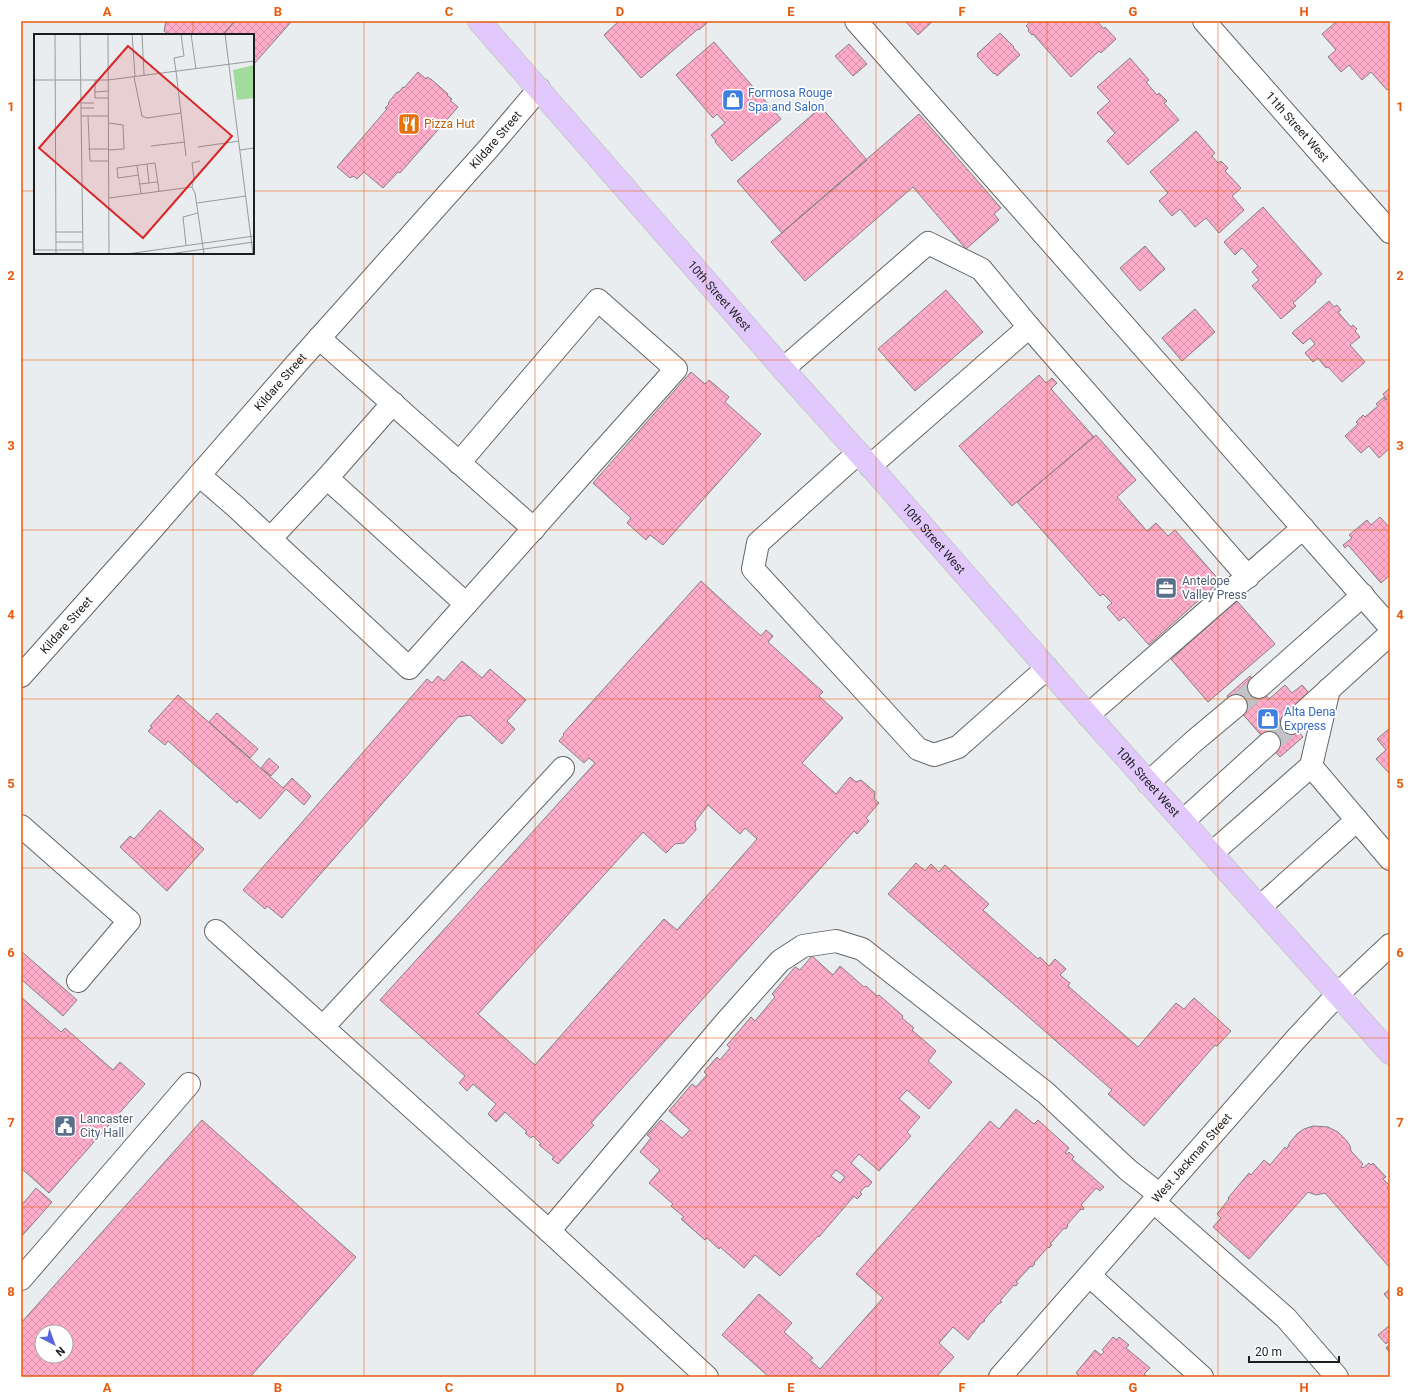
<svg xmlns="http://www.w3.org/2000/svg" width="1411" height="1398" font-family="Roboto,sans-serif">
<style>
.building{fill:url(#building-cross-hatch);stroke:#838081;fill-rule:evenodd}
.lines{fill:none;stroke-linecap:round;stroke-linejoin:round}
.minor-tunnel{stroke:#c1c3c6;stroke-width:22;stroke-dasharray:22 11;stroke-linecap:butt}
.minor-casing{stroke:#636567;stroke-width:24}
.major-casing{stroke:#c9c9c9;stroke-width:24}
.minor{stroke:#fff;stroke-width:22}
.major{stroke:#e2c9fd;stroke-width:22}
.grid{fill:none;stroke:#e8590c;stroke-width:1;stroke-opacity:0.55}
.labels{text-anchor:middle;stroke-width:3.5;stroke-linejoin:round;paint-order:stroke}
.shop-label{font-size:12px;fill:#366cbe;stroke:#fff;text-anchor:start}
.food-label{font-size:12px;fill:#c56008;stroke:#fff;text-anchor:start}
.street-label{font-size:12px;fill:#1c1d1e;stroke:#fff}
.service-label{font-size:12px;fill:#4e5e75;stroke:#fff;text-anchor:start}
.inset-road{fill:none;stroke:#989a9c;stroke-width:1}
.view{fill:#d62828;fill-opacity:0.15;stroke:#d62828;stroke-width:2}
.inset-edge{fill:none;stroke:#1c1d1e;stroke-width:2}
.neatline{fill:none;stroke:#e8590c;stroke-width:1.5}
.grid-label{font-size:13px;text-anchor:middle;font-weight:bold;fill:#e8590c}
</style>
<defs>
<pattern id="building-cross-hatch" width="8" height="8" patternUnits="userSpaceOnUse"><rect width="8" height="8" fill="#feacc9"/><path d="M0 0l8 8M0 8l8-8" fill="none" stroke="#d994ac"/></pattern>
</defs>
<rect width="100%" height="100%" fill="#eaedf0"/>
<path class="building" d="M166,21H235L223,35H169L164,31Z
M235,21H292L253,65V35H223Z
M619,21H709L699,30L698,29L641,78L604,35Z
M905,21H933L918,35Z
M1031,21H1097L1104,29L1105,27L1116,39L1101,53L1099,51L1071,77L1033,34L1032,35L1028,31L1029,29L1026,26Z
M1337,21H1390V88L1387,90L1371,72L1362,80L1349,65L1341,72L1328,57L1336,50L1322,34Z
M1000,33L1014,47H1013L1020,55L997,76L995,73L994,74L977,56H978L977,54Z
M714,42L781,119L732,161L715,142L716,141L711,135L725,123L717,114L713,118L676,75Z
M849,44L867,64L853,76L835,56Z
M1130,58L1149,80L1146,82L1157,95L1159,93L1167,101L1164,103L1179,120L1128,165L1107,141L1115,133L1097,113L1110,101L1097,87Z
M418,72L426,79L427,77L432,80L448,94L447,95L452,99L450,100L458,107L400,173L398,172L383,188L364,172L357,179L353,176L350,178L337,167L387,109L385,108L389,104L388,103L397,92H399L403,87L404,88Z
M821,107L867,160L782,233L737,181Z
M919,114L1001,208L994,214L999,220L966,249L913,187L805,281L771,242Z
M1196,131L1215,153L1212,156L1218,163L1221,161L1228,168L1225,171L1241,188L1232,196L1244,210L1219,233L1206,218L1195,227L1180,209L1172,216L1159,201L1168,193L1150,172Z
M1263,207L1322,274L1315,280L1316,282L1293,303L1296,306L1281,319L1252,286L1259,280L1252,272L1258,266L1242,248L1235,255L1224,242Z
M1145,246L1165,269L1140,291L1120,268Z
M946,290L983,332L915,391L878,349Z
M1329,301L1334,307L1337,305L1341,310L1338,312L1351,327L1353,325L1357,329L1355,331L1360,337L1350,345L1365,362L1342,382L1328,367L1326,368L1318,358L1313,362L1305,353L1315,344L1310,338L1303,344L1292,333Z
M1195,309L1215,332L1182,361L1162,338Z
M691,372L705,384L709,380L729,397L725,402L761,434L663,545L650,535L646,540L627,523L631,518L593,483Z
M1039,375L1046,383L1052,378L1057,383L1051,389L1094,437L1012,506L959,446Z
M1390,388V448L1379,458L1369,446L1361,453L1345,436L1358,424L1356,422L1363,415L1365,417L1378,406L1376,404L1384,397L1386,400H1387L1383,394Z
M1096,435L1136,480L1117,497L1147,531L1156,523L1168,536L1175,530L1220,581L1149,645L1124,617L1119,621L1107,607L1112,603L1103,594L1100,596L1017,502Z
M1380,517L1390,528V575L1381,583L1348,545L1345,548L1343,545L1352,538L1349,535L1367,520L1371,525Z
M701,581L761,636L766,630L773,636L768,642L823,692L819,696L843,718L802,763L836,794L850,777L856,782L861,780L875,792L874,799L879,803L866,818L869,821L857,834L854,831L591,1123L594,1125L558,1164L552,1159L554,1157L539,1145L541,1144L533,1136L531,1138L525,1133L527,1132L505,1112L496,1122L488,1114L496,1104L473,1084L467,1091L459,1083L465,1076L380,1000L595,763L589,758L584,763L559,741L564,735L563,734ZM708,805L740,834L745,828L757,839L677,930L664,919L535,1065L478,1014L643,832L666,853L675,844L684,843L696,830L695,822Z
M1237,601L1275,644L1208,702L1171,659Z
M462,661L482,678L490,669L526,700L507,721L515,729L502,744L470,715L458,717L282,918L267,906L265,909L243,890L427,679L432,683L438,676L444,681Z
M1250,676L1269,699L1285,685L1292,693L1302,685L1309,693L1284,715L1303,737L1280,757L1227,696Z
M178,695L283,788L292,778L311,796L304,805L286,789L260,819L239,800L237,803L168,741L165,745L148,731L152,727L150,726Z
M217,713L258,749L250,758L209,722Z
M1390,728V774L1376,759L1386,750L1377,739Z
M269,758L279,767L271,776L261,768Z
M160,810L204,849L167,891L120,847L130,836L134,839Z
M916,863L925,871L931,864L939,872L945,865L989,904L983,910L1038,959L1040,957L1049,966L1055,959L1066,969L1060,975L1070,983L1068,986L1138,1047L1176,1003L1184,1009L1194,998L1231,1031L1217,1046L1215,1045L1144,1126L1108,1094L1112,1090L888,894Z
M21,951L77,1000L63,1016L21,979Z
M812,956L833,975L840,966L864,987L866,986L877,996L879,995L903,1016L902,1018L914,1028L912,1030L936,1051L928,1061L952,1082L929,1109L907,1090L899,1099L920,1117L907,1132L911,1136L879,1171L859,1154L851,1163L872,1182L868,1187L866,1186L860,1192L862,1194L857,1199L854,1196L819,1237L818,1236L780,1276L755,1255L744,1268L720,1247L719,1249L707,1238L705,1240L681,1219L684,1217L671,1206L673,1204L649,1183L660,1170L640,1152L651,1138L647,1135L661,1120L682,1138L690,1130L669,1111L692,1084L696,1087L707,1075L704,1072L717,1057L720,1060L730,1048L727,1045L751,1017L755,1021L775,997L772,994L795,967L800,970ZM836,1170L845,1177L840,1183L831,1176Z
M21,997L61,1032L65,1028L113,1070L120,1062L145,1084L49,1193L21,1168Z
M1016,1109L1034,1124L1038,1120L1069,1148L1065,1153L1067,1154L1069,1152L1074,1157L1072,1159L1104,1187L1100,1191L1096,1188L1081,1205L1084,1208L1083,1210L1081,1209L1067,1225L1068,1226L1066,1229L1064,1228L1050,1244L1052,1245L1049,1248L1048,1247L1034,1263L1035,1264L1032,1267L1031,1266L1016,1282L1018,1283L1016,1286L1014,1285L1000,1301L1002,1302L999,1304H998L984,1320L985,1321L981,1323L968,1340L953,1327L939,1343L954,1357L936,1377H769L722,1335L759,1294L792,1323L784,1332L813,1358L810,1360L820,1369L883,1298L856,1274L990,1121L999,1129Z
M202,1120L356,1257L250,1377H21V1323ZM42,1332H66V1356H42Z
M1313,1126L1328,1127L1338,1132L1347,1141L1350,1146L1351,1151L1363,1164L1361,1167L1363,1168L1369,1163L1371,1165L1373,1163L1386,1177L1383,1179L1390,1186L1387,1188L1390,1191V1268L1325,1193L1316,1195L1308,1192L1249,1259L1213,1227L1221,1218L1217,1214L1229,1199L1228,1198L1249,1173L1251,1175L1264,1160L1270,1165L1285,1147L1287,1149L1290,1142L1298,1133L1304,1129Z
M36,1188L52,1202L21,1237V1206Z
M1390,1289V1301L1384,1294Z
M1390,1325V1344L1388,1342L1386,1344L1378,1335Z
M1113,1337L1117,1340L1119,1337L1129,1345L1126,1348L1150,1368L1144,1374L1148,1377H1077L1079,1375L1076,1373L1095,1350L1101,1355L1104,1352L1102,1350Z
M1390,1344V1353L1386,1348Z"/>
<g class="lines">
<path class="minor-tunnel" d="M1236,706L1259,687
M1269,743L1292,723"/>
<g class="minor-casing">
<g id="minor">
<path d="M856,21L1390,627"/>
<path id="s1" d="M1204,21L1390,232"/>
<path d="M319,338L534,529"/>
<path d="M783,369L928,243L981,269L1029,327L1248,577"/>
<path d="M858,453L758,543L753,569L918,749L934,755L958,747L1047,668"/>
<path d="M870,466L1029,327"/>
<path d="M199,475L235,506L409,668L676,369L598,300L459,463"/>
<path d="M327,478L466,604"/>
<path d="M270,539L327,478L393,403"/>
<path id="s2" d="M21,676L146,536L297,363L488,149L539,89"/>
<path d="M1259,687L1363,595"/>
<path d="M1088,715L1303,528"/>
<path d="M1292,723L1390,634"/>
<path d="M1311,766L1329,689"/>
<path d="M1148,783L1193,742L1236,706"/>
<path d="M1183,821L1269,743"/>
<path d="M21,826L129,921L78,981"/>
<path d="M1212,853L1311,766L1390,859"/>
<path d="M1260,907L1357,820"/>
<path d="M216,931L549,1231L707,1377"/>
<path d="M323,1027L563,768"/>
<path d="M1154,1202L1286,1318L1337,1377"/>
<path d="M549,1231L724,1024L780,961L803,946L836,941L862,949L1046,1093L1128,1170L1160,1195"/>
<path d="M1090,1276L1202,1377"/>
<path d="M21,1279L189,1084"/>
<path id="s3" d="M1000,1377L1296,1039L1338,994L1390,945"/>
</g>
</g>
<g class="major-casing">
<g id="major">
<path id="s4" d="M479,21L783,369L870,466L1088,715L1390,1053"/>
</g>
</g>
<use href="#minor" class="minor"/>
<use href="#major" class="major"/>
</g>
<path class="grid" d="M193,21V35M364,21V1377M535,21V1377M706,21V1377M876,21V1377M1047,21V1377M1218,21V1377M21,191H35M253,191H1390M193,253V1377M21,360H1390M21,530H1390M21,699H1390M21,868H1390M21,1038H1390M21,1207H1390"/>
<defs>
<g id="shop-square" transform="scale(1.15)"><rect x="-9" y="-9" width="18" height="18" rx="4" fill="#3f7fe0" stroke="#fff"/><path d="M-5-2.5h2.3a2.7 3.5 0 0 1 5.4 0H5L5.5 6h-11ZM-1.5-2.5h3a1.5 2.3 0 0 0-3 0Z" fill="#fff"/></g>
<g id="restaurant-square" transform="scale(1.15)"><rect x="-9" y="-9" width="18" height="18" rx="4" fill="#e8710a" stroke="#fff"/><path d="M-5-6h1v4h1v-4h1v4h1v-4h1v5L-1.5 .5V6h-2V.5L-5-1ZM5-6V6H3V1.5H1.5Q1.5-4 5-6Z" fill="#fff"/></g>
<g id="office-square" transform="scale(1.15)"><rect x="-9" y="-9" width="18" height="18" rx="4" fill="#5c6f8a" stroke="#fff"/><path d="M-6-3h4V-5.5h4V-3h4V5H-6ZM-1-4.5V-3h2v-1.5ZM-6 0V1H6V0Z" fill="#fff"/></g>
<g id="civic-square" transform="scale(1.15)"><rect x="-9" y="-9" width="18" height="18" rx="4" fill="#5c6f8a" stroke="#fff"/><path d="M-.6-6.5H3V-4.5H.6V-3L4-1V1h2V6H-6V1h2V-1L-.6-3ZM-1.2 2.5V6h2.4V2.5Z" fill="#fff"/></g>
</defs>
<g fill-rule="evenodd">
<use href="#shop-square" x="733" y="100"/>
<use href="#restaurant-square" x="409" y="124"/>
<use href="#office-square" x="1166" y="588"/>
<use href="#shop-square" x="1268" y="719"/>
<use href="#civic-square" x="65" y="1126"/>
</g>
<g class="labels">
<g class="shop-label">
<text x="748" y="97">Formosa Rouge<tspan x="748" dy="14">Spa and Salon</tspan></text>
<text x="1284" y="716">Alta Dena<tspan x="1284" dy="14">Express</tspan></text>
</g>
<g class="food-label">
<text x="424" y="128">Pizza Hut</text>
</g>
<g class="street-label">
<text dy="4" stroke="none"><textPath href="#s1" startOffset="141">11th Street West</textPath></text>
<text dy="4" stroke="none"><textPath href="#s2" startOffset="716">Kildare Street</textPath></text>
<text dy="4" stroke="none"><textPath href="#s4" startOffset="365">10th Street West</textPath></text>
<text dy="4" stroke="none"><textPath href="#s2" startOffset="392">Kildare Street</textPath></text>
<text dy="4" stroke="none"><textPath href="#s4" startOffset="689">10th Street West</textPath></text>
<text dy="4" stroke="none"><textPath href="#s2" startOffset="68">Kildare Street</textPath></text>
<text dy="4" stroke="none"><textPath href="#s4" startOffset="1013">10th Street West</textPath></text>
<text dy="4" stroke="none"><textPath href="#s3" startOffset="291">West Jackman Street</textPath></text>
</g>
<g class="service-label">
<text x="1182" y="585">Antelope<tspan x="1182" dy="14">Valley Press</tspan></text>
<text x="80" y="1123">Lancaster<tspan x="80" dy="14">City Hall</tspan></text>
</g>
</g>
<g transform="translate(34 34)">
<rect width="220" height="220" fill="#eaedf0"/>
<path d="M220,31V64L203,66L199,36Z" fill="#a2dc9c"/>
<path class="inset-road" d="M21,0L22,220M46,0L49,220M74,0L75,220M98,0L101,42M108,0L110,41M157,0L162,35M191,0L219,220M142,37L152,122M142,37L140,24L150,22L147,0M100,43L108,82L113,84L147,79M0,46H74L220,27M61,46V64H74M61,58L74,57M47,69H60M47,74H60M47,82H75M54,82L56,127H75M75,89L89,91L90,115L75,116M117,112L151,108M164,113L205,107M54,115H75M206,116L220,114M113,130L115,149M103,132L107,159M105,141L84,144L83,134L121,129L125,157M106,150L123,148M158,153L161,159L170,220M158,153L160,144L158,129L166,127M75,164L158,153M163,169L212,162M22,198H48M22,208H48M152,211L149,183L164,179M0,216H48M93,220L220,202M135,220L220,208"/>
<path class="view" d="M94,12L198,102L109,204L5,114Z"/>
<rect width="220" height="220" class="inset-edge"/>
</g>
<rect width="1411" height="1398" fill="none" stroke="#ffffff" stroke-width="44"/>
<g transform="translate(54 1344) rotate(139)"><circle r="19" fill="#ffffff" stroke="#a4a5a5"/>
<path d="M0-3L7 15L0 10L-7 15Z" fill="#5866dd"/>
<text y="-6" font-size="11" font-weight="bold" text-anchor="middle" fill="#1c1d1e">N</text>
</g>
<path d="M1249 1356v6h90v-6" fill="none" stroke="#1c1d1e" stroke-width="2"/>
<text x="1255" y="1356" font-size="12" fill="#1c1d1e" stroke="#ffffff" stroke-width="3" paint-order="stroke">20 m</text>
<rect x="22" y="22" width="1367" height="1354" class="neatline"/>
<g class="grid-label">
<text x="107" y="16">A</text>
<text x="278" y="16">B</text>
<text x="449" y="16">C</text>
<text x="620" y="16">D</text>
<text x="791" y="16">E</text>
<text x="962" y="16">F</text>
<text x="1133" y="16">G</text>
<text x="1304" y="16">H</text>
<text x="11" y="111">1</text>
<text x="1400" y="111">1</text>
<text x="11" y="280">2</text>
<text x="1400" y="280">2</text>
<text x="11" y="450">3</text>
<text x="1400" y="450">3</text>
<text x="11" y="619">4</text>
<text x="1400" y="619">4</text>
<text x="11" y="788">5</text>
<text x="1400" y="788">5</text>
<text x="11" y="957">6</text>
<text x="1400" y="957">6</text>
<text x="11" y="1127">7</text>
<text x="1400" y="1127">7</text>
<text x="11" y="1296">8</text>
<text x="1400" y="1296">8</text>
<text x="107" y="1392">A</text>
<text x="278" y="1392">B</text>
<text x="449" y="1392">C</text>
<text x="620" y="1392">D</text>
<text x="791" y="1392">E</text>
<text x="962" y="1392">F</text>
<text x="1133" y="1392">G</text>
<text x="1304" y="1392">H</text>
</g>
</svg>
